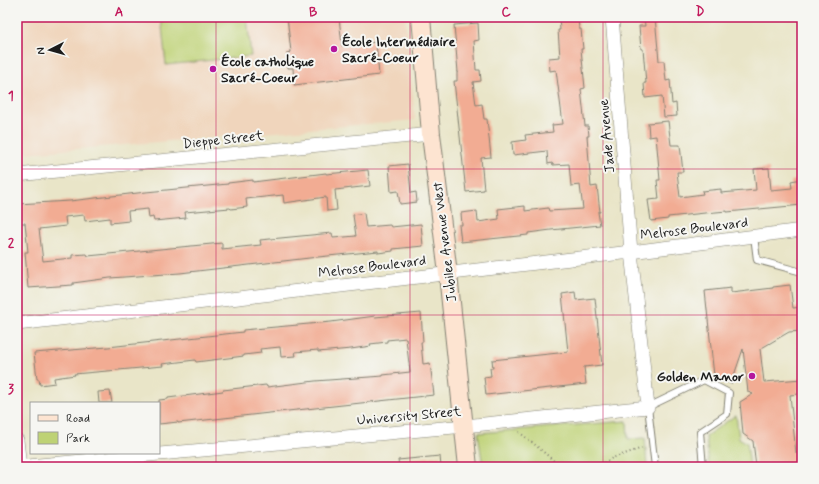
<svg xmlns="http://www.w3.org/2000/svg" width="819" height="484" font-family="Mynerve,sans-serif">
<style>
.built{fill:#f0d5bc}
.green{fill:#bed275;stroke:#6d7748}
.building{fill:#f2ac93}
.lines{fill:none;stroke-linecap:round;stroke-linejoin:round}
.service-casing{stroke:#828072;stroke-width:8}
.minor-casing{stroke:#828072;stroke-width:14}
.secondary-casing{stroke:#828072;stroke-width:20}
.path{stroke:#828072;stroke-width:2;stroke-dasharray:1 3;stroke-linecap:butt}
.service{stroke:#fff;stroke-width:6}
.minor{stroke:#fff;stroke-width:13}
.secondary{stroke:#fde4d1;stroke-width:18}
.grid{fill:none;stroke:#c2185b;stroke-width:1;stroke-opacity:0.55}
.poi-dot{fill:#b5179e;stroke:#f6f6f2;stroke-width:1.5}
.labels{text-anchor:middle;stroke-width:4;stroke-linejoin:round;paint-order:stroke}
.poi-label{font-size:14px;font-weight:bold;fill:#1c1c1c;stroke:#f6f6f2;text-anchor:start}
.street-label{font-size:14px;fill:#1c1c1c;stroke:#f6f6f2}
.neatline{fill:none;stroke:#c2185b;stroke-width:1.5}
.grid-label{font-size:13px;text-anchor:middle;font-weight:bold;fill:#c2185b}
</style>
<rect width="100%" height="100%" fill="#f6f6f2"/>
<filter id="ink" filterUnits="userSpaceOnUse"><feTurbulence type="fractalNoise" baseFrequency=".025" numOctaves="2"/><feDisplacementMap in="SourceGraphic" scale="8" xChannelSelector="R" yChannelSelector="G"/><feConvolveMatrix kernelMatrix="1 2 1 2 8 2 1 2 1" color-interpolation-filters="sRGB"/></filter>
<filter id="wash" filterUnits="userSpaceOnUse"><feTurbulence type="fractalNoise" baseFrequency=".012" numOctaves="4" result="noise"/><feDisplacementMap in="SourceGraphic" scale="16" xChannelSelector="R" yChannelSelector="G"/><feGaussianBlur stdDeviation="0.9" result="paint"/><feColorMatrix in="noise" values="0 0 0 0 0 0 0 0 0 0 0 0 0 0 0 0 0 1.4 0 .05"/><feComposite in="paint" operator="in"/></filter>
<g filter="url(#wash)">
<rect width="100%" height="100%" fill="#e9e5c8"/>
<path class="built" d="M17,17H405L415,120L17,154Z"/>
<path class="green" d="M161,17H247L251,56L166,65Z
M736,415L739,438L747,443L750,467H709L706,436Z
M627,421L628,439L645,438L647,467H483L478,433Z"/>
<g id="blocks">
<path class="building" d="M287,17H339L342,46L376,42L379,75L294,85L293,68H288L287,53L291,52Z
M559,17H578L579,29H581L583,49H581L585,88L581,89L585,126H588L589,136H587L591,187L597,186L600,212H598L600,225L551,230L528,233V235L461,242L459,225H462L461,213L477,211L478,222L499,219L498,209L525,206V211L548,208L549,211L583,209L580,185L571,186L569,164L553,165L552,163L548,164L547,151L513,155L512,142L526,140L525,135L553,132L552,125L563,124L556,70L550,71L549,58L560,57L558,30H560Z
M644,17H655L659,61H664L666,81L670,80L672,104L676,103L677,116L664,117L662,96L645,98L644,83H646L643,49H641L639,26H645Z
M478,23L479,40L474,41L476,70H480L481,81L473,82L476,105L482,104L484,119H487L491,157L481,158L484,190L466,192L454,81H457V72H458L454,25Z
M668,121L671,145H680L683,172H677L680,197L703,194L702,191L721,189V193L756,190L754,169L769,168L771,190L792,188L791,181L802,179V205L727,212V211L705,213L668,217V219L651,221L648,200L659,199L657,180H660L656,136L649,137L648,123Z
M408,164L411,193L416,192L417,202L400,204L398,191L391,192L389,166Z
M368,170L370,186L335,190L337,210L327,211L326,197L284,203L283,195L246,199L247,207L231,209L230,208L185,212L186,218L154,221L153,217L149,218L148,209L128,211L129,221L110,223V218L85,221L84,215L65,217L66,226L39,229L43,261L72,258V255L87,254L88,256L222,243V249L261,245L260,240L332,233L333,238L356,236L353,215L364,213L366,227L390,225L391,227L421,224L423,246L393,249V251L378,253V251L318,257L180,273L110,278L73,283V285L28,288L25,252H28L25,223H18L17,204L70,201L146,192L228,184V183L253,180V182L326,173V174Z
M790,285L793,308L802,307V331L789,332L760,349L764,382L802,379V389H798L799,394L790,395L796,453H800L802,467H756L753,441L743,434L740,402L753,394L748,392L743,349L731,384L714,376L705,291L731,288V293L773,288V287Z
M575,292L576,300L595,298L602,365L584,367L586,384L486,395L484,377L491,376L490,368H493L492,360L568,352L562,294Z
M421,313L423,342H421L423,364L430,363L434,395L178,423V422L159,424V400L168,399V398L223,391V390L266,385L267,387L315,381L383,376V375L410,372L406,338L387,340V342L370,344L371,346L351,349L318,352V350L295,352L296,356L281,357L280,347L260,349L261,353L244,355V356L196,362L195,360L162,364L163,366L74,374L75,375L54,378L55,383L40,385L39,379H37L34,353L108,347L243,332V330L331,322L375,316V317Z
M110,391L112,403H99L98,392Z
M440,456L441,467H399L398,460Z"/>
</g>
</g>
<g filter="url(#ink)">
<use href="#blocks" fill-opacity="0" stroke="#828072" stroke-width="1"/>
<g class="lines">
<g class="service-casing">
<path id="service" d="M754,236L757,260L802,272
M655,467L648,407L704,380L729,393L727,414L700,432L703,467"/>
</g>
<g class="minor-casing">
<path id="minor" d="M17,175L431,134
M17,324L631,252L802,230
M17,440L20,467
M17,467L465,426L648,407L631,252L612,17"/>
</g>
<g class="secondary-casing">
<path id="secondary" d="M421,17L431,134L448,274L468,467"/>
</g>
<path class="path" d="M519,432L533,443L561,467
M597,467L612,458L643,448"/>
<use href="#service" class="service"/>
<use href="#minor" class="minor"/>
<use href="#secondary" class="secondary"/>
</g>
</g>
<path class="grid" d="M216,17V467M410,17V467M603,17V467M17,169H802M17,315H802"/>
<g class="poi-dot">
<circle cx="334" cy="49" r="4"/>
<circle cx="213" cy="69" r="4"/>
<circle cx="752" cy="376" r="4"/>
</g>
<g class="labels">
<g class="poi-label">
<text x="342" y="46">École Intermédiaire<tspan x="342" dy="16">Sacré-Coeur</tspan></text>
<text x="221" y="66">École catholique<tspan x="221" dy="16">Sacré-Coeur</tspan></text>
<text x="744" y="381" text-anchor="end">Golden Manor</text>
</g>
<g class="street-label">
<text transform="translate(606 136) rotate(-95)" y="5">Jade Avenue</text>
<text transform="translate(223 139) rotate(-6)" y="5">Dieppe Street</text>
<text transform="translate(694 228) rotate(-7)" y="5">Melrose Boulevard</text>
<text transform="translate(444 242) rotate(-97)" y="5">Jubilee Avenue West</text>
<text transform="translate(372 266) rotate(-7)" y="5">Melrose Boulevard</text>
<text transform="translate(409 415) rotate(-5)" y="5">University Street</text>
</g>
</g>
<rect width="819" height="484" fill="none" stroke="#f6f6f2" stroke-width="44"/>
<rect x="30" y="402" width="130" height="52" fill="#f6f6f2" stroke="#9f9f9c"/>
<rect x="38" y="415" width="20" height="6" fill="#fde4d1" stroke="#9f9f9c"/>
<text x="66" y="422" font-size="12" fill="#1c1c1c">Road</text>
<rect x="38" y="432" width="20" height="12" fill="#bed275" stroke="#9f9f9c"/>
<text x="66" y="442" font-size="12" fill="#1c1c1c">Park</text>
<g transform="translate(50 50) rotate(264)" stroke="#f6f6f2" stroke-width="3" paint-order="stroke">
<path d="M0-3L7 15L0 10L-7 15Z" fill="#1c1c1c"/>
<text y="-6" font-size="11" font-weight="bold" text-anchor="middle" fill="#1c1c1c">N</text>
</g>
<rect x="22" y="22" width="775" height="440" class="neatline"/>
<g class="grid-label">
<text x="119" y="16">A</text>
<text x="313" y="16">B</text>
<text x="506" y="16">C</text>
<text x="700" y="16">D</text>
<text x="11" y="100">1</text>
<text x="11" y="247">2</text>
<text x="11" y="393">3</text>
</g>
</svg>
